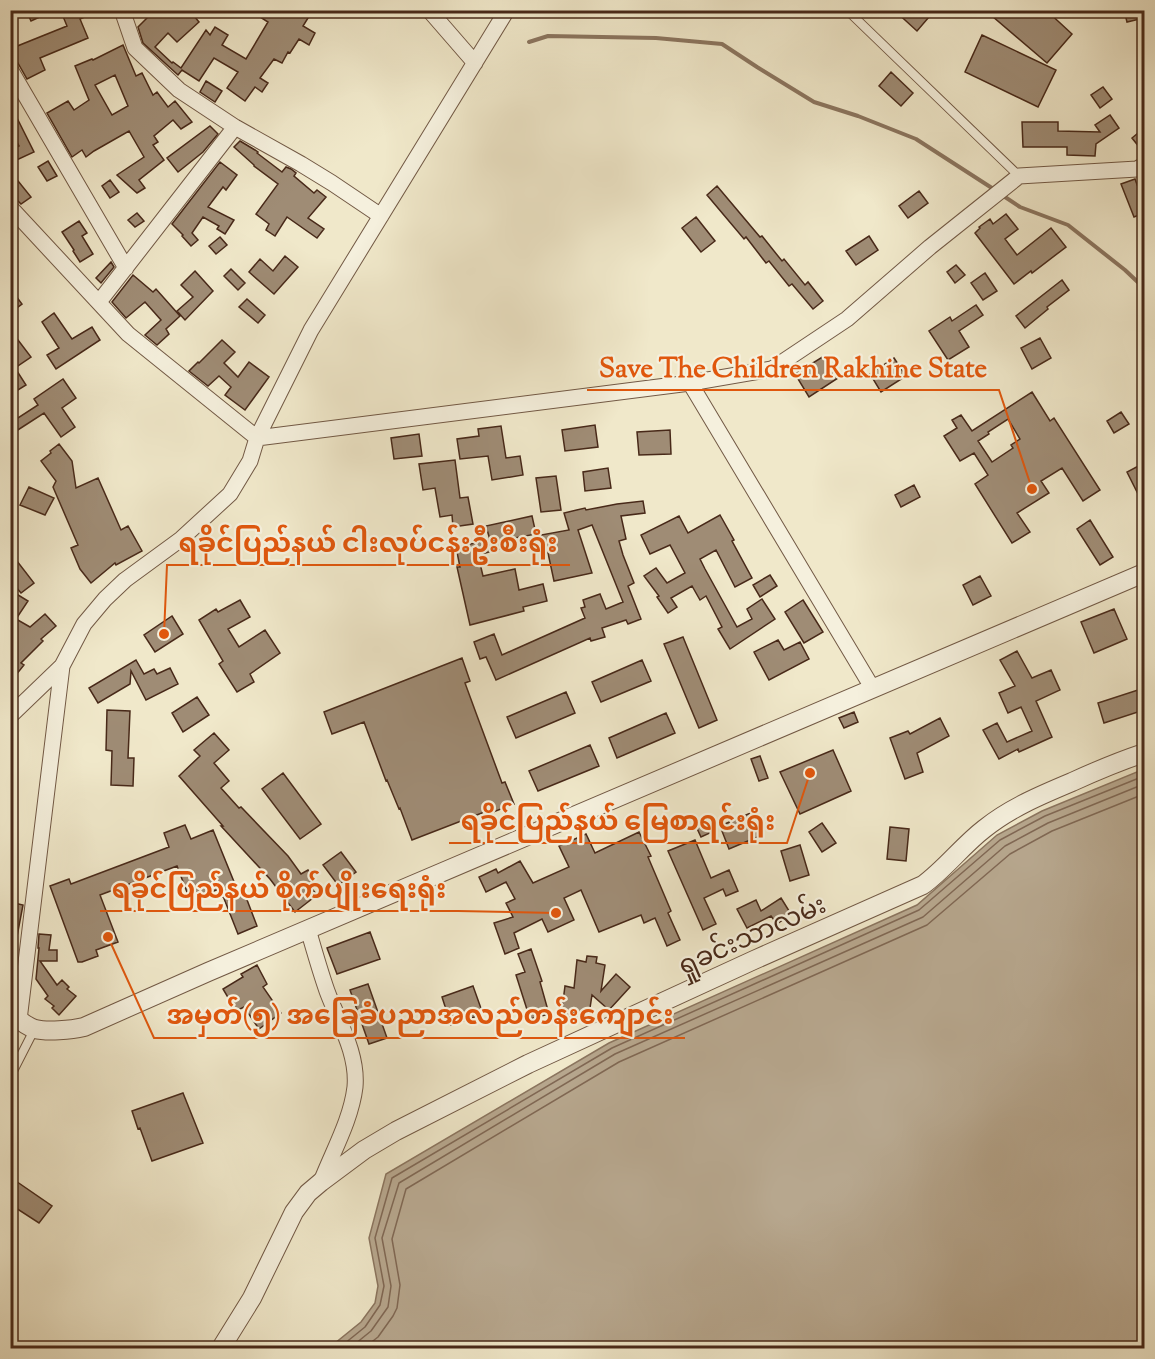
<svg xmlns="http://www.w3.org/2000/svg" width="1155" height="1359" font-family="'Sorts Mill Goudy','Noto Sans Myanmar',serif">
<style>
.water{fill:#b7a78e;stroke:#8b755f;stroke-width:1.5}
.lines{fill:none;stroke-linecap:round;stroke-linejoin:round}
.shore{stroke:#806854;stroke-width:1.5}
.stream{stroke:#8b755f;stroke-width:4}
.building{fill:#9f8c75;stroke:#482919;stroke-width:1.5;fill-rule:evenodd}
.service-casing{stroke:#725945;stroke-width:10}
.minor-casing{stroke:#725945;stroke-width:17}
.tertiary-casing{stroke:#725945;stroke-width:20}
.service{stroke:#f5f0dd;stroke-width:8}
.minor{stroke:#f5f0dd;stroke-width:15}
.tertiary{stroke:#f5f0dd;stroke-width:18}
.labels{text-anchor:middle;stroke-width:4.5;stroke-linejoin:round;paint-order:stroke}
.street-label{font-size:26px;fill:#482919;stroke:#f5f0dd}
.leader{fill:none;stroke:#e0570d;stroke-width:2}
.callout-dot{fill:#e0570d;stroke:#f5f0dd;stroke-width:2}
.callout-label{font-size:27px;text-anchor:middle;font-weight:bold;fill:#e0570d;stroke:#f5f0dd;stroke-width:4.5;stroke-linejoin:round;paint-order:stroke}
</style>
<rect width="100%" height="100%" fill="#f0e8ca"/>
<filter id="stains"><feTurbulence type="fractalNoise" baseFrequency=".00333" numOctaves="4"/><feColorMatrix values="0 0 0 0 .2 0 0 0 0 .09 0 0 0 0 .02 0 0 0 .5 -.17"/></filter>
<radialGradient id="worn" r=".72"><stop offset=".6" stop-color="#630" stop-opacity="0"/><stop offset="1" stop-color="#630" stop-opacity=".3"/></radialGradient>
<path class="water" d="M1144,769V1348H329L361,1322L375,1303L378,1286L369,1238L386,1174L609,1043L917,905L997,835L1042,811Z"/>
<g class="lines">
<path class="shore" d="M339,1348L365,1327L380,1305L384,1286L375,1238L392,1178L612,1048L919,910L1000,840L1045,816L1144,776
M350,1348L371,1331L388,1307L391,1286L382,1238L399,1183L615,1054L923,917L1005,846L1048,823L1144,784
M364,1348L378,1337L393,1316L397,1308L400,1285L392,1239L406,1189L619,1062L927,925L1010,854L1052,831L1144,794"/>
<path class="stream" d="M529,42L548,36L656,38L722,44L757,67L814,102L858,116L916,139L995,190
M1002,195L1020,207L1068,225L1125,270L1144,288"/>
</g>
<path class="building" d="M26,10H55L31,21Z
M71,10H100L80,19L88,38L40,58L45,70L27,79L10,49L67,26L62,14Z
M142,10H189L199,22L177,42L168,33L155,47L172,63L173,62L181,68L206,30L210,35L215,27L228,35L222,45L246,59L268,22L249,10H313L303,26L315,33L309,45L299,39L290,53L288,52L282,63L274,59L260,78L268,83L262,92L255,87L245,101L227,88L238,72L214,58L199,81L182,70L178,75L143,43L138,27L148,17Z
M894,10H935L917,31Z
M985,10H1046L1072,34L1047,63Z
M1124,10H1144V18L1127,22Z
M982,35L1056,70L1038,107L965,72Z
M123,45L136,76L142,73L153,95L157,92L168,107L175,101L192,122L181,129L173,120L154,136L158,142L153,145L164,160L139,180L145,188L137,193L117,175L144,157L129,131L94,151L86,157L82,150L72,157L47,113L68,101L74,110L89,100L75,66L92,59L93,60ZM115,75L128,106L112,115L95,85Z
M891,72L913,93L901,106L879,86Z
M206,81L222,91L215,102L200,92Z
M1103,87L1112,99L1100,108L1091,95Z
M10,104L34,152L10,163V151L19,146L10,128Z
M1110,115L1119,128L1096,144L1095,156L1067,155V147H1023L1022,122H1058V131L1100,132L1095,125Z
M210,126L218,134L203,152L178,172L167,158Z
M1144,128V153L1132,138Z
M240,141L255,150L258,152L257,153L282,172L286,167L291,169L296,173L294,176L314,193L317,190L326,197L308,218L324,229L317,238L287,217L275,236L266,230L269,224L256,214L278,184L254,166V165L234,147Z
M48,161L57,176L47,181L38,167Z
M220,162L237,175L226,190L223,187L208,207L234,220L225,234L217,229L219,226L203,217L192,233L198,240L191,246L182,236L183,235L172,224Z
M10,171L31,197L21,204L10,193Z
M1135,179L1144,204V213L1134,217L1121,184Z
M110,180L119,192L110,198L102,186Z
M717,186L760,237L762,236L782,261L784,259L805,285L808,282L823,301L813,309L792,284L789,286L769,261L766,263L746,237L744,239L707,195Z
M919,191L928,203L908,218L899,206Z
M137,213L144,221L135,227L128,220Z
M1006,214L1018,229L1005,239L1017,255L1051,228L1066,247L1032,273L1031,271L1014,284L975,233L980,228L979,227L990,219L993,224Z
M696,217L715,241L701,252L682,228Z
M79,221L87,233L82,236L93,254L80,262L73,251L74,250L62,232Z
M869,236L878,250L856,265L846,251Z
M220,237L227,245L216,254L209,246Z
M285,256L298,267L274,294L249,272L260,259L273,271Z
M111,262L114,267L101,283L96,278Z
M956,265L965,275L955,283L947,272Z
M231,269L245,283L238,290L224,276Z
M195,271L213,291L185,320L177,311L193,297L181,285Z
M985,273L997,291L983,300L971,283Z
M133,275L153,292L156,289L180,316L166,329L169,334L157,345L145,335L161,320L145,302L126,318L112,302Z
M1062,280L1069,290L1047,307L1048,309L1025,328L1016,316Z
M10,288L22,304L10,313Z
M247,299L265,315L258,323L239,307Z
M976,305L983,315L959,331L969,347L948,360L929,331L950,317L952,321Z
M54,313L72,339L92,327L100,340L56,369L47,355L59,348L42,322Z
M1040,338L1051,358L1032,369L1021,348Z
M18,340L31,357L15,368L26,385L10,395V346Z
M222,340L235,352L224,363L238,377L249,362L269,377L245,410L225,395L231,387L219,376L208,386L189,371L198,362L199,363Z
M824,356L838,378L809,397L795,374Z
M894,358L906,376L881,392L870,374Z
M63,379L76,398L62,408L75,427L61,437L44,413L10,435V406L18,418L38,405L34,399Z
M1032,392L1050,421L1054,418L1100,490L1083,501L1062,468L1041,481L1049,493L1017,513L1030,532L1012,543L975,484L988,475L974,453L960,461L944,436L957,428L952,420L961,415L972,431ZM1008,419L1020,439L1011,445L1013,448L992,462L978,441L989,434L988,432Z
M1121,412L1129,424L1114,433L1107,421Z
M595,425L598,447L565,451L562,430Z
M501,426L506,458L520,456L523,475L492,480L488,456L460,459L457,439L479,436L478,429Z
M670,430L671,454L639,455L637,432Z
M419,434L422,456L394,459L391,438Z
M59,444L72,461L76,488L98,478L121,530L128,526L142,551L116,565L115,563L91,583L80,569L71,548L78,545L53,487L56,481L41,461L51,453L50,451Z
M455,460L460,498L468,497L473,524L453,527L452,515L440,517L435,488L423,490L419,464Z
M1144,463V506L1127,472Z
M608,468L611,488L585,491L583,472Z
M556,476L561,510L541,512L536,478Z
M914,485L920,497L901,507L895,495Z
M29,487L54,498L45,515L20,505Z
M643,501L645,513L621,516L626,539L619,541L623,555L634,583L628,586L641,619L628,624L626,620L602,628L605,637L591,641L590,638L496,680L486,657L480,659L474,642L494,634L502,655L585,618L581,608L585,607L583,600L600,594L606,609L623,602L592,525L578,530L592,573L554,581L548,553H544L541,535L569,530L564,513L585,508L586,510L617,504Z
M720,515L734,540L732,541L752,578L735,587L716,550L700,559L705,569L737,627L752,619L747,609L762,599L775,619L730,649L718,629L722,627L706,596L700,600L692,586L671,598L677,607L668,613L657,597L659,596L644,576L656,568L667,583L685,573L670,545L650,554L641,535L679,516L688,533Z
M532,516L536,534L509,539L511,546L478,555L483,576L515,569L519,590L543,584L547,601L523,607L524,611L470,625L457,567H460L456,547L490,540L486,526Z
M1090,520L1113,557L1100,565L1077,529Z
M10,552L34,583L21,593L10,580Z
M770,575L777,586L760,597L753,585Z
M980,576L991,596L973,605L963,585Z
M10,590L28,601L16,619L30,627L45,614L56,626L41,639L43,641L21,663L24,665L16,675L12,671L10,673Z
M240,600L250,617L228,629L239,647L265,630L280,653L250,674L254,682L237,692L219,664L223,661L199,620L216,609L218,612Z
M803,600L823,632L804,643L785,612Z
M1114,609L1127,639L1094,653L1081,622Z
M172,616L183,634L155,652L144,635Z
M683,637L717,720L699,728L664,644Z
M778,640L784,650L800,642L809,659L769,680L754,652Z
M1017,651L1032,678L1051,670L1060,690L1036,701L1052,737L1019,752L1018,749L999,759L983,730L997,723L1007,742L1032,731L1021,707L1008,713L999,693L1015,686L1000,660Z
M462,658L470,681L465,683L476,713L502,783L505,782L514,804L488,814L487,811L412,840L400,808L399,809L387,780L386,781L364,722L332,734L324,712Z
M136,660L144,674L154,669L157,674L170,668L178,684L146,700L131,671L130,684L98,703L89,688Z
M642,660L651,681L601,702L592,682Z
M1144,688V710L1104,723L1098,703Z
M566,692L575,713L516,738L507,717Z
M197,697L209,715L183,732L172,713Z
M107,710L130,711L128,758H134L133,786L111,785L112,751L106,750Z
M854,712L858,722L844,728L839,718Z
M666,713L675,733L617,758L609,738Z
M940,718L949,736L917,753L923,772L905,779L890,738L908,731L910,734Z
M214,733L229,750L214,763L229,781L221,788L239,808L241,807L288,856L301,874L308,870L315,879L308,884L317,895L295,912L270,879L221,826H223L179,776L200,756L194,750Z
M590,745L599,766L538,791L529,771Z
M833,750L851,791L800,814L780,772Z
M760,756L768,778L759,781L751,759Z
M283,773L321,824L300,839L262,789Z
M753,812L762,835L729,849L720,826Z
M705,819L712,832L701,837L695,824Z
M822,823L836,843L822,852L809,832Z
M185,825L191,839L213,830L239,894L244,892L257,926L238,934L223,896L222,897L219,889L190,900L177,866L100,895L118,942L96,950L98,956L82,962H78L50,886L69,879L71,884L169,847L164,833Z
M890,827L909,829L906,861L887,859Z
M639,832L651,856L648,857L671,911L668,913L680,940L667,946L655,918L644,923L641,915L599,932L581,890L564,898L574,920L548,932L542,919L514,933L519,948L505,954L494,923L513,917L506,903L515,899L506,882L486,892L479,877L496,869L498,873L520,861L533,883L569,867L559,846L586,834L595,853Z
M695,840L711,878L729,870L738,891L726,896L723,889L704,898L716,924L703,930L668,851Z
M800,845L809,875L790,881L781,851Z
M341,852L356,872L338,885L323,865Z
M781,898L791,914L777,924L771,916L747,928L737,909L756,900L761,911Z
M10,902L23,905L15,947H10Z
M370,932L380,959L337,974L327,948Z
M39,934L51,935L49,950H57V961H40L57,985L62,980L69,987L67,989L76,996L59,1015L52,1008L54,1006L45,999L48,996L36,979L39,948H38Z
M531,949L542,981L540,982L549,1014L530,1019L516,975L525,972L518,954Z
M587,956L597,957L596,963L605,965L601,991L616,974L630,987L609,1010L592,995L588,1021L561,1017L565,986L574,988L577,960L586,962Z
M257,965L267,984L263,987L281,1013L259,1029L244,1007L236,1011L223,989L243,977L241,974Z
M368,984L387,1038L369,1044L350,990Z
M473,986L483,1014L451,1025L442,997Z
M183,1093L203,1143L152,1161L140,1128L138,1129L132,1111Z
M10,1177L52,1206L39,1223L16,1208L10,1216Z"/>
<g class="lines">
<g class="service-casing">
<path id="service" d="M847,10L1019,176
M10,1077L34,1030"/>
</g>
<g class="minor-casing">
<path id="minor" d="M122,10L135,48L179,90L235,127L301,164L332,183L381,216
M429,10L475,63
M10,69L126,268
M10,207L128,334L257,438L311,330L507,10
M99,302L235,127
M690,383L873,689
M10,716L62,666
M308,929C314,950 320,971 327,991C338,1021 358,1053 355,1087C351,1120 333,1151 321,1182
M19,1020L62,666L84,624L105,599L125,580L181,539L230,494L250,461L257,438L690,383L772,369L847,319L930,247L1019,176L1137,169L1144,165"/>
</g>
<g class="tertiary-casing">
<path id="tertiary" d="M10,1012C17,1018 25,1026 35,1029C47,1032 71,1030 84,1027L208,972L1144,573
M221,1348L252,1298L294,1212L308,1193L321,1182L364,1150L396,1131L528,1064L754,960L923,885C945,869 962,846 984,829C1010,808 1041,795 1072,782C1096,771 1120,761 1144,753"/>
</g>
<use href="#service" class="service"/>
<use href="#minor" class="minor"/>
<use href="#tertiary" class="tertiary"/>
</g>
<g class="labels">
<g class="street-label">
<text transform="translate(751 935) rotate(-24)" y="9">ရှုခင်းသာလမ်း</text>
</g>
</g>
<path class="leader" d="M1032 489L999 390H587M164 634L167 565H570M810 773L787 843H449M556 913L458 911H100M108 937L154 1038H685"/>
<g class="callout-dot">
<circle cx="1032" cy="489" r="6"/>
<circle cx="164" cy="634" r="6"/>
<circle cx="810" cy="773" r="6"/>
<circle cx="556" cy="913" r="6"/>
<circle cx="108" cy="937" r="6"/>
</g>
<g class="callout-label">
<text x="793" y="377">Save The Children Rakhine State</text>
<text x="368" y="552">ရခိုင်ပြည်နယ် ငါးလုပ်ငန်းဦးစီးရုံး</text>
<text x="618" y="830">ရခိုင်ပြည်နယ် မြေစာရင်းရုံး</text>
<text x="279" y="898">ရခိုင်ပြည်နယ် စိုက်ပျိုးရေးရုံး</text>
<text x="420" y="1024">အမှတ်(၅) အခြေခံပညာအလည်တန်းကျောင်း</text>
</g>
<rect width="1155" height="1359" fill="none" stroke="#f0e8ca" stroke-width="36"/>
<rect x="12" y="12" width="1131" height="1335" fill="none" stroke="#482919" stroke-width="3"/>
<rect x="18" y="18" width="1119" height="1323" fill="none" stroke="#482919" stroke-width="1.5"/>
<rect width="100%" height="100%" filter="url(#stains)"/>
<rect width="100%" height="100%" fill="url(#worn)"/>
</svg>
